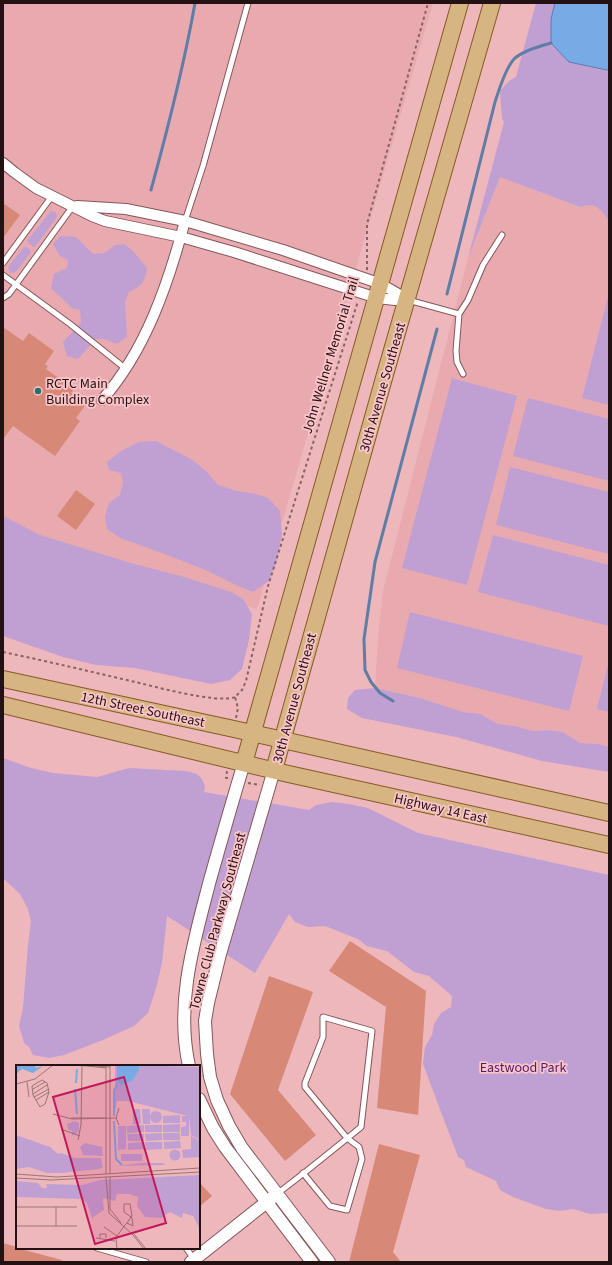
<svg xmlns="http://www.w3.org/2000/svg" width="612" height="1265" font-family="'Source Sans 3',sans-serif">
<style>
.built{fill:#e8aaaf}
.green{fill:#c09fd3}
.water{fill:#78abe6;stroke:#5f7da7}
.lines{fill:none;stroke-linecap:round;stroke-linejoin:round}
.stream{stroke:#5f7da7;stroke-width:3}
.building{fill:#d78877}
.service-casing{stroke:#85565a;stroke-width:7}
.minor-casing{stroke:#85565a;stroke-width:12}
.tertiary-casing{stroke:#85565a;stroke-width:14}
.primary-casing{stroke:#865b25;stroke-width:18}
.path{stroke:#876266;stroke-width:2;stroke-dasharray:3 3;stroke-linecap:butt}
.service{stroke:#fff;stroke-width:5}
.minor{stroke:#fff;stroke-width:10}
.tertiary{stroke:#fff;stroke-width:12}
.primary{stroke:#d6b582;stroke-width:16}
.poi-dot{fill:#26706f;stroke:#fbc4c8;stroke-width:1.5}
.labels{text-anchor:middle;stroke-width:3.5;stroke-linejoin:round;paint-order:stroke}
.street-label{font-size:14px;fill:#241113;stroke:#fbc4c8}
.poi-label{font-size:14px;fill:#241113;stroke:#fbc4c8;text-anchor:start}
.park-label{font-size:14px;fill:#501c68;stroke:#fbc4c8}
.inset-river{fill:none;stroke:#78abe6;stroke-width:2}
.inset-road{fill:none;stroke:#9d7578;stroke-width:1}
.view{fill:#c2185b;fill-opacity:0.15;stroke:#c2185b;stroke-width:2}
.inset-edge{fill:none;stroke:#241113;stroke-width:2}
</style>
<rect width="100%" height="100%" fill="#eeb7bc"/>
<path class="built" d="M3,3H433L257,609L22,540L3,526Z
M500,177L579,207L589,204L600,207L609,221V747L599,744L580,743L563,732L547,730L533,731L515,726L498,724L480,714L463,712L420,698L375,688L378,636L383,591L468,258Z"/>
<path class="green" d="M536,3H609V221C600,208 596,202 580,207L500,177L468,258L504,122L502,119L500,91L509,81L516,77Z
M51,211L56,212L57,217L35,247H33L27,241Z
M60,236L76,237L93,254L105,253L115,245L124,244L133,251L147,268C145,282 142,286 129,292L125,302L127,337L117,344L104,339H96L78,359L67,356L63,342L81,323L80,310L72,308L51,288L54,274L67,268L68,260L60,256L53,244Z
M24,247C28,247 30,249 31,252L16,272L10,273L8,267Z
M609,293V405L582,398Z
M452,378L517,396L467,585L402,568Z
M528,398L609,419V481L513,456Z
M156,441L191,459L205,470L218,485L237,491L256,494L268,498L280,511L282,534L276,563L269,581L253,592L236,585L208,571L162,553L120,538L107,529L105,517L109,503L120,495L123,483L121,473L109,470L107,462L121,451L139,442Z
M510,467L609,492V554L496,525Z
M3,516L40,535L134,564L181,576L231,592L243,599L252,614L249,640L242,669L230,680L211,684L135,668L96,665L63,657L3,636Z
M493,535L609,565V626L478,592Z
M410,612L583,656L569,711L397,668Z
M609,661V712L597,709Z
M375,688L420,698L463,712L480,714L498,724L515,726L533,731L547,730L563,732L580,743L599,744L609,747V772L542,761L456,737L362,718L347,709L348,698L355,690Z
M3,758L31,768L53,773L97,777L129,768L186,771L197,774L202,779L205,786L204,792L309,810L316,805L332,802L349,804L368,808L418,833L609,875V1213L590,1214L573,1209L560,1211L546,1209L513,1197L500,1190L496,1181L466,1167L464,1160L458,1157L423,1064L425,1047L432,1035L434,1024L441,1013L451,1007L452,996L429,976L414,972L387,951L367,946L358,939L325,926L308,927L295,922L289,914L255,973L167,916L162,963L157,985L148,1013L134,1026L103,1040L64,1055L49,1058L33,1055L29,1047L24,1043L19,1026L23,1008L28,945L31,922L28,909L20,894L3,878Z"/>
<path class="water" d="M555,3H609V70H607L569,62L551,43V19Z"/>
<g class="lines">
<path class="stream" d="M151,190C168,128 184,66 195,3
M447,294L495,102C499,90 505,69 514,59C522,51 540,46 551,43
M393,701L380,693L371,682L365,670L364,639L375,562L437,329"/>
</g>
<path class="building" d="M3,203L20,215L3,238Z
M3,327L23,341L29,333L54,351L45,364L48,366L46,369L74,389L71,393L86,404L76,418L80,421L55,456L13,426L3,439Z
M76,490L95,504L76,530L57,516Z
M350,941L426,991L418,1115L377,1108L386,1007L329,971Z
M269,976L313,992L278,1090L316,1135L285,1161L230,1094Z
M379,1144L420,1155L393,1252L401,1262H349Z
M199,1182L212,1196L199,1207Z
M3,1243L17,1247V1248L62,1260L61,1262H3Z"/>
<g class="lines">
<g class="service-casing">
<path id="service" d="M185,221L203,166L248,3
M3,263L52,196
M3,275L70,324L126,369
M3,298L9,294L73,206
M408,300L459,314
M463,374L457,362L456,351L459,314L468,300L483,265L502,235
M278,1193C306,1172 334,1149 361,1127L372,1031L323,1017V1037L305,1083V1087L347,1138L359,1147L362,1159L347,1210L330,1206L303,1173
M97,1248L146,1262
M186,1248L194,1259"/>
</g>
<g class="minor-casing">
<path id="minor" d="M3,163L14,172L36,188L92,216L105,221L181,237L234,252L377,298L395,300L407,299
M77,206L126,209L185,221L283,250L381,284L407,299
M102,400C146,350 168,284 185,221"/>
</g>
<g class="tertiary-casing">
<path id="tertiary" d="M274,770L220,954L208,1003L205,1021L207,1054L210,1077L217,1100L229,1126L242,1148L329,1262
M189,1066C175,1003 194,941 210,880C221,841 232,802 244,763
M199,1099L213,1128L225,1147L312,1262
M191,1262L273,1197"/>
</g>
<g class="primary-casing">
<path id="primary" d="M3,679L234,729L609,813
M3,705L284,773L609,845
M244,763L460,3
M274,770L384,378L492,3"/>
</g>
<path class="path" d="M367,270V224L428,3
M3,652C46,661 88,671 131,681C153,686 217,704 235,697
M236,718L238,708L235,697L242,690L246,681L268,586L358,301
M227,771L226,778H228
M248,783L260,785"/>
<use href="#service" class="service"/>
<use href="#minor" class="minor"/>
<use href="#tertiary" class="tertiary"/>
<use href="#primary" class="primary"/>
</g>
<circle class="poi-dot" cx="38" cy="391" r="4"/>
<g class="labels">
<g class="street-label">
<text transform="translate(330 355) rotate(-73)" y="5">John Wellner Memorial Trail</text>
<text transform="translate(382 387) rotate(-74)" y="5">30th Avenue Southeast</text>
<text transform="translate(294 698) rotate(-75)" y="5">30th Avenue Southeast</text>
<text transform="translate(143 709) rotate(12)" y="5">12th Street Southeast</text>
<text transform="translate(441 808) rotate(13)" y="5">Highway 14 East</text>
<text transform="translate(217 921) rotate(-75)" y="5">Towne Club Parkway Southeast</text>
</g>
<g class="poi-label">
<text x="46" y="388">RCTC Main<tspan x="46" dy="16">Building Complex</tspan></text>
</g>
<g class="park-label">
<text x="523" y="1072">Eastwood Park</text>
</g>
</g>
<g transform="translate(16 1065)">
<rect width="184" height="184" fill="#eeb7bc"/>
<path d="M99,0L184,2V75L175,70L173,51V71H165V62L170,61V57H166V51H172L112,36H101L99,47ZM117,44H124L125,59H117ZM126,44H134V59H127ZM134 52a6 6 0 1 1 12 0a6 6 0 1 1-12 0ZM164,50V58H147V51ZM59,56L63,58V67L56,71V66L52,64L51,59ZM164,59V67H147V60ZM128,60V67L111,68V61ZM129,60H146V67H129ZM102,61H110V84L102,85ZM146,68V75L130,76L129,69ZM147,68H164V75H147ZM111,69H128V76H112ZM0,70L34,82L42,89L45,88L59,93H85L87,102L84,104L45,108H31L13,102L0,104ZM175,71L184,76V92L167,93L166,85L175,84ZM164,76L165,83L148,84V77ZM128,77L129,84L112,85V78ZM129,77H146V84L130,85ZM69,78L86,82L87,91L67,90L64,82ZM153.5 90a5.5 5.5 0 1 1 11 0a5.5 5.5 0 1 1-11 0ZM105,89H126V96H105ZM126,98H146L150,100L100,101ZM184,110V164L177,151L167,148L166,153L154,147L145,153L129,152L121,141L122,132L113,129H101L99,136L87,133L88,145L76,153L71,138L66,134L0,132V116L22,118L26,123H31L30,119L66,120L84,115Z" fill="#c09fd3"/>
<path d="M0,0H20L19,3L27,1L17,8L6,4L0,9ZM101,0H123V5L116,16L105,20L101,16Z" fill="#78abe6"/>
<path class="inset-river" d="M60,18L61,4M59,24L61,49M98,51V25L102,19M98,56L100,94L106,100"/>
<path class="inset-road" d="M61,0L90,3M66,0L94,2M90,0V109M94,0V109M26,15L31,18L33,27L29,39L24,42L17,30L16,21ZM11,17L13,32M0,19L19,14L37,0M17,24L29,17M17,29L31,20M18,32L33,24M20,35L33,27M103,43L100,53L103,60M37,49L56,54L100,53M55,53H91M45,64L64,71M62,75L65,60L66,0M0,109L41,112L184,103M90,112L93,148L117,170L128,184M94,112V144L105,158M0,113L35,115L184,107M0,142H61M40,142V161M0,161H61M88,162L101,171M118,169L130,184M80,173L99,176M84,173V169H90V173M101,184L100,173L101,171L109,160L111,158L115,152L116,151L114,139H108V147L115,152L116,153L117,161L111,158"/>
<path class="view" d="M108,12L150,158L79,179L37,32Z"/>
<rect width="184" height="184" class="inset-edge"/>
</g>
<rect width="612" height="1265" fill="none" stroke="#241113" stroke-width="8"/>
</svg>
